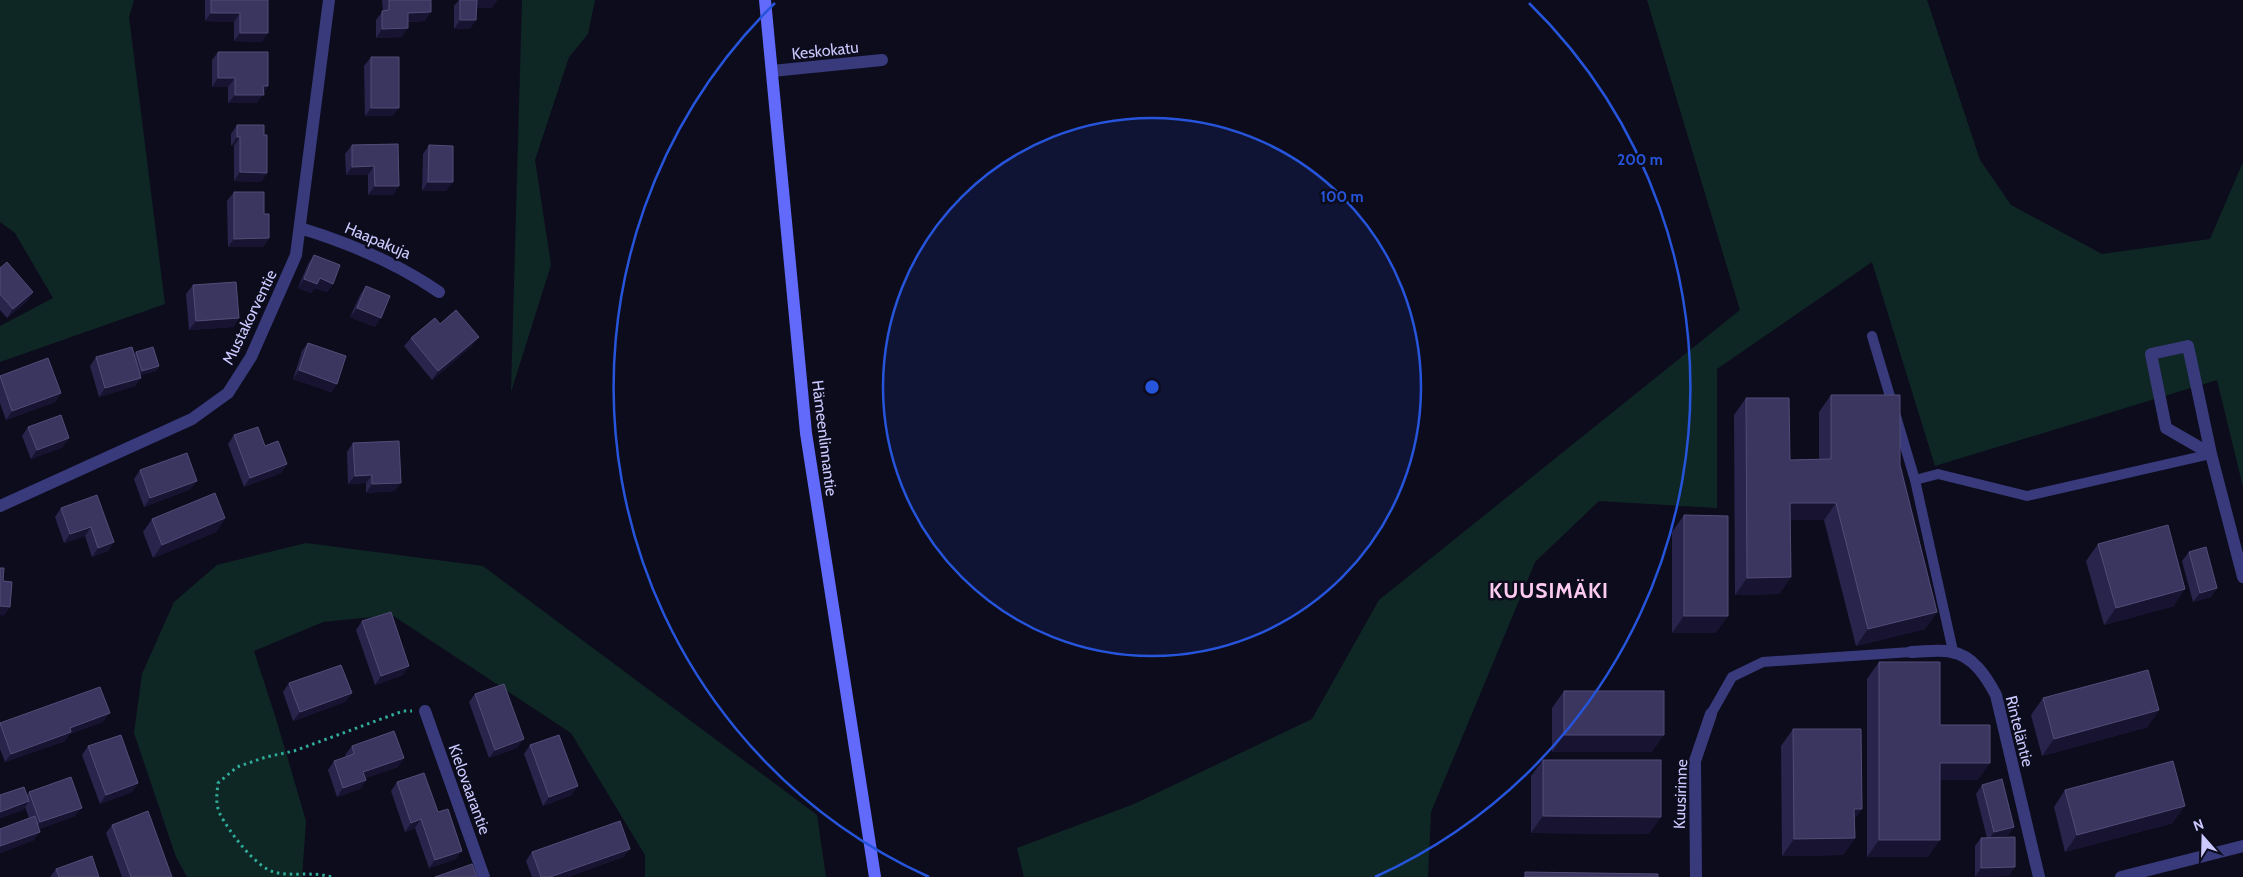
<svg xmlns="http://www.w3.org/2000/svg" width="2243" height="877" font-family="Cabin,sans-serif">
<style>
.green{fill:#0f2724}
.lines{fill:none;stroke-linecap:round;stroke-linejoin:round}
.path{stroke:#2fac9a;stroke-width:3;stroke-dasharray:2.5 4;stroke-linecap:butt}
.service{stroke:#383a7b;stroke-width:10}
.minor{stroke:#383a7b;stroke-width:12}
.secondary{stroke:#626afc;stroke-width:12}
.wall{fill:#29244b}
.shaded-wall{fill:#171331}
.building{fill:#3b365f;stroke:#514d78}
.ring{fill:none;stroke:#2654da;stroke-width:2.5}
.labels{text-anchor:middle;stroke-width:5;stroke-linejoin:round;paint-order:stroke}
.street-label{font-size:16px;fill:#cbc9fe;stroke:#0d0c1d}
.district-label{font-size:21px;font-weight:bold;letter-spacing:1px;fill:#fecbf0;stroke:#0d0c1d}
.centre{fill:#2654da;stroke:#0d0c1d;stroke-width:2.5}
.ring-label{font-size:15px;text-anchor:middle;font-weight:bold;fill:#2654da;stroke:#0d0c1d;stroke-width:5;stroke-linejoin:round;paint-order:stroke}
</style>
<rect width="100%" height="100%" fill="#0d0c1d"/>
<path class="green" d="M0,0H134L129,17L165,304L0,362V326L53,298L15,233L0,222Z
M522,0H595L588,34L569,57L535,160L551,265L511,392Z
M1647,0H1927L1980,160L2011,205L2102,254L2210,239L2243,162V487L2217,380L1935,466L1872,262L1717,369V508L1599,501L1535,562L1431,812L1428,877H1024L1017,848L1134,804L1312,719L1379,600L1740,310Z
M306,543L483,566L817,815L826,877H645V855L571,733L392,615L323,622L254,651L277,722L306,821L302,877H187L176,857L134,733L142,674L174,602L217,565Z"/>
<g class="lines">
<path class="path" d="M331,877C313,871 292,877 274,872C254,866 229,831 220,814C215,803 217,794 218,783L237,767L266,757L294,751L403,711H412"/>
<path class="service" d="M1872,336L1915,480L1953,651
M1915,480L1938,474L2027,496L2211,454
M1711,714L1732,677L1763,662L1911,652"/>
<path class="minor" d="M772,71L882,60
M300,228C349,243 397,263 439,292
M2211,454L2166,428L2151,354L2188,346L2211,454L2243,577
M0,506L192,419L228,393L251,357L296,255L329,0
M1911,652C1924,652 1939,649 1951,652C1973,655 1987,678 1996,695L2039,877
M425,711L484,877
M1696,877L1695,761L1711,714
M2121,877L2243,846"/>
<path class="secondary" d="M765,0L806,433L875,877"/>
</g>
<path class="wall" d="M205,0H268L262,42L234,41V22L205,21Z
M382,0H431L425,21L408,22L402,37L376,38V20L383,11Z
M459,0H460L492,8H476L470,29H454V6Z
M218,52L268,86L257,103H228V87H212V60Z
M371,57L393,116H365L364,66Z
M237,125L264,135L267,173L261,182L234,181V146H231V134Z
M398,144L393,195H368V175H346L345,154L352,145Z
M429,145L446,191H422L423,154Z
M234,192L264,214L269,238L263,247H228L227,201Z
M314,255L333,284L327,292L315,288L311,293L298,288L308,264Z
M0,268L33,292L27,301L7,318L0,310Z
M193,285L239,318L233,327L189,330L186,294Z
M366,286L375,327L350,317L360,295Z
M440,324L472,346L432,380L404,346L411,338Z
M308,343L337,384L331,392L293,379L302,351Z
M136,352L159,366L156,371L141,375L135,386L99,397L90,366L96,357L134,354Z
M0,376L61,393L55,402L6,420L0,403Z
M1831,395L1900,465L1937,612L1925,629L1856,646L1824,520H1790L1791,577L1779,594L1735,595L1734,415L1746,398L1790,460L1819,459V412Z
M28,427L63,447L31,459L22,436Z
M234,435L265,446L287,464L281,473L244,487L228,444Z
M353,443L395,491L366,493V483L348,484L347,452Z
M140,470L191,489L144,507L134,479Z
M61,508L114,542L108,551L92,557L85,536L64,543L55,517Z
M1684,515L1716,633H1672V532Z
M225,518L216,532L153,558L143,532L152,519Z
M2098,544L2174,606L2104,625L2086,561Z
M2189,552L2217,588L2211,597L2193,602L2182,561Z
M362,621L403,675L375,685L356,630Z
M1879,662L1940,725L1978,780H1940L1928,857H1867V679Z
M289,683L352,693L345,702L293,721L283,692Z
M1564,691L1652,752H1552V708Z
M475,694L517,748L489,758L469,702Z
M2043,698L2148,727L2042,756L2031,715Z
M103,722L69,734L65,741L5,762L0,749V723Z
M1793,729L1862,809L1854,820L1855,838L1843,855L1782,856L1781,746Z
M530,745L572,795L543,806L524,754Z
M88,746L138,783L132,792L100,804L82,755Z
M352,746L398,767L365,778L366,780L360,789L337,797L328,770L334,761L346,757L345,755Z
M1543,760L1649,834L1531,833V776Z
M397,782L438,812L456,859L429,868L415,828L405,832L391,791Z
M1982,785L2014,827L2008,835L2000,837L2009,876L1975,877V846L1981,838H1987L1976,794Z
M2065,790L2173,823L2065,852L2054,807Z
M29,792L75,816L39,829L34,840L0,853V829L29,818L25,807L23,810L0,818V795H27Z
M112,825L172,877H122L106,833Z
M630,849L623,857L568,877H532L526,861L532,852Z
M56,869L99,877H50Z"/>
<path class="shaded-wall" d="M476,0H498L492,8H470Z
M431,12L425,21L402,22L408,13Z
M211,13H240L234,22L205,21Z
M460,20H476L470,29H454Z
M408,28L402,37L376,38L382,29Z
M240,33H268L262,42L234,41Z
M218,78H235L228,87H212Z
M263,86H268L257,103H228L235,95Z
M371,108H399L393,116H365Z
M237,137H240L234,146H231Z
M374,166L368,175H346L352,167Z
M240,172L267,173L261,182L234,181Z
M428,182H453L446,191H422Z
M375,186H399L393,195H368Z
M269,238L263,247H228L234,239Z
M320,278L333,284L327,292L315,288L311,293L298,288L304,279Z
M33,292L27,301L7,318L13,309Z
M357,308L381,318L375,327L350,317Z
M239,318L233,327L189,330L196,321Z
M479,337L472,346L432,380L438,371Z
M159,366L156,371L139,376L142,371Z
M299,370L337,384L331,392L293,379Z
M141,378L135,386L99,397L105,388Z
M61,393L55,402L6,420L12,411Z
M69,438L63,447L31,459L37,450Z
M287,464L281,473L244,487L250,478Z
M372,475L366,483L348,484L355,476Z
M197,481L191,489L144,507L150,498Z
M401,483L395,491L366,493L372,484Z
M1790,503H1836L1824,520H1778Z
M225,518L216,532L153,558L162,545Z
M91,527L85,536L64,543L70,534Z
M114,542L108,551L92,557L98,548Z
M1791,577L1779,594L1735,595L1747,578Z
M2217,588L2211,597L2193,602L2200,593Z
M2185,589L2174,606L2104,625L2116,608Z
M0,606L10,607L4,616L0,615Z
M1937,612L1925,629L1856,646L1868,629Z
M1684,616H1728L1716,633H1672Z
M409,666L403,675L375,685L381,676Z
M352,693L345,702L293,721L300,712Z
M2159,710L2148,727L2042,756L2054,739Z
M110,713L103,722L69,734L65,741L5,762L11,754L70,728Z
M1564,735H1664L1652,752H1552Z
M524,739L517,748L489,758L495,750Z
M404,758L398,767L357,781L363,772Z
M1940,763H1990L1978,780H1928Z
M366,780L360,789L337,797L343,788Z
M138,783L132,792L100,804L106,795Z
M578,786L572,795L543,806L549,797Z
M29,801L23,810L0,818V812Z
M2185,806L2173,823L2065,852L2077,835Z
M82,808L75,816L34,831L40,822Z
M1854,809H1862L1850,826Z
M1543,816L1661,817L1649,834L1531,833Z
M421,819L415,828L405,832L411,823Z
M2014,827L2008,835L1988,841L1994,832Z
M40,832L34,840L0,853V846Z
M1855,838L1843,855L1782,856L1794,839Z
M1879,840H1940L1928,857H1867Z
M630,849L623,857L568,877H550Z
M462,851L456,859L429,868L435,860Z
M2015,867L2009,876L1975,877L1981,868Z"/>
<path class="building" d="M211,0H268V33H240V13H211Z
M389,0H431V12L408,13V28L382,29V11L389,10Z
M460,0H477L476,20H460Z
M218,52H268V86H263L264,95H235V78H218Z
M371,57H399V108H371Z
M237,125H264V135H267V173L240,172V137H237Z
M398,144L399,186H375L374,166L352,167V145Z
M429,145L453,146V182H428Z
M234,192H264V214H269V238L234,239Z
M314,255L340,265L333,284L320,278L317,284L304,279Z
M7,262L33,292L13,309L0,294V268Z
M236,282L239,318L196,321L193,285Z
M366,286L390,296L381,318L357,308Z
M456,310L479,337L438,371L411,338L435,318L440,324Z
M308,343L346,356L337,384L299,370Z
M132,347L141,378L105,388L96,357Z
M153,347L159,366L142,371L136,352Z
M48,358L61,393L12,411L0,376Z
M1831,395H1900V465L1937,612L1868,629L1836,503H1790L1791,577L1747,578L1746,398H1789L1790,460L1831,459Z
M61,415L69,438L37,450L28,427Z
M258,427L265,446L278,441L287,464L250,478L234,435Z
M399,441L401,483L372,484V475L355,476L353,443Z
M187,453L197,481L150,498L140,470Z
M215,493L225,518L162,545L152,519Z
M97,495L114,542L98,548L91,527L70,534L61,508Z
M1684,515L1728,516V616H1684Z
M2168,525L2185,589L2116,608L2098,544Z
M2206,547L2217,588L2200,593L2189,552Z
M0,568H4L3,581L12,582L10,607L0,606Z
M391,612L409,666L381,676L362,621Z
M1879,662H1940V725H1990V763H1940V840H1879Z
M341,665L352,693L300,712L289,683Z
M2148,670L2159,710L2054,739L2043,698Z
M504,684L524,739L495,750L475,694Z
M100,687L110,713L70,728L71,732L11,754L0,723Z
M1564,691H1664V735H1564Z
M1793,729H1861L1862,809H1854L1855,838L1794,839Z
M394,731L404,758L363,772L366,780L343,788L334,761L354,754L352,746Z
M121,735L138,783L106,795L88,746Z
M559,735L578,786L549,797L530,745Z
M1543,760H1661V817L1543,816Z
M2173,761L2185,806L2077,835L2065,790Z
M424,773L438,812L448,809L462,851L435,860L421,819L411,823L397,782Z
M71,777L82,808L40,822L29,792Z
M2002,779L2014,827L1994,832L1982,785Z
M24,787L29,801L0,812V795Z
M148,811L172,877H131L112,825Z
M35,816L40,832L0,846V829Z
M620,821L630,849L550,877H541L532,852Z
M2015,837V867L1981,868V838Z
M92,856L99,877H59L56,869Z
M472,864L477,877H435Z
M1525,872L1658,874V877H1525Z"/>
<circle cx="1152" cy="387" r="269" fill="#2654da" fill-opacity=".12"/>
<g class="ring">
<circle cx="1152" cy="387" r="269"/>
<path d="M929 877A538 538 0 0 1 775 3M1529 3A538 538 0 0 1 1375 877"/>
</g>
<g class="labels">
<g class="street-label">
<text transform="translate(825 50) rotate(-6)" y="6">Keskokatu</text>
<text transform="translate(378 240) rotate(23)" y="6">Haapakuja</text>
<text transform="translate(249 317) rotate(-64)" y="6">Mustakorventie</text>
<text transform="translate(825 438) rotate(83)" y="6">Hämeenlinnantie</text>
<text transform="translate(2020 731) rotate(76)" y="6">Rinteläntie</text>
<text transform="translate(470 789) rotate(70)" y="6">Kielovaarantie</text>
<text transform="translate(1680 794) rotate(-88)" y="6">Kuusirinne</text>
</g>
<g class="district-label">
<text x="1549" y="598">KUUSIMÄKI</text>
</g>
</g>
<circle cx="1152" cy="387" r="8" class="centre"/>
<g class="ring-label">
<text x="1640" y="165">200 m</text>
<text x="1342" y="202">100 m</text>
</g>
<g transform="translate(2203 837) rotate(340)" stroke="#0d0c1d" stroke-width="4" paint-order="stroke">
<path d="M0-4L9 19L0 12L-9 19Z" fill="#cbc9fe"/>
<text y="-8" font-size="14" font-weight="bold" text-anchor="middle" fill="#cbc9fe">N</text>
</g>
</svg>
